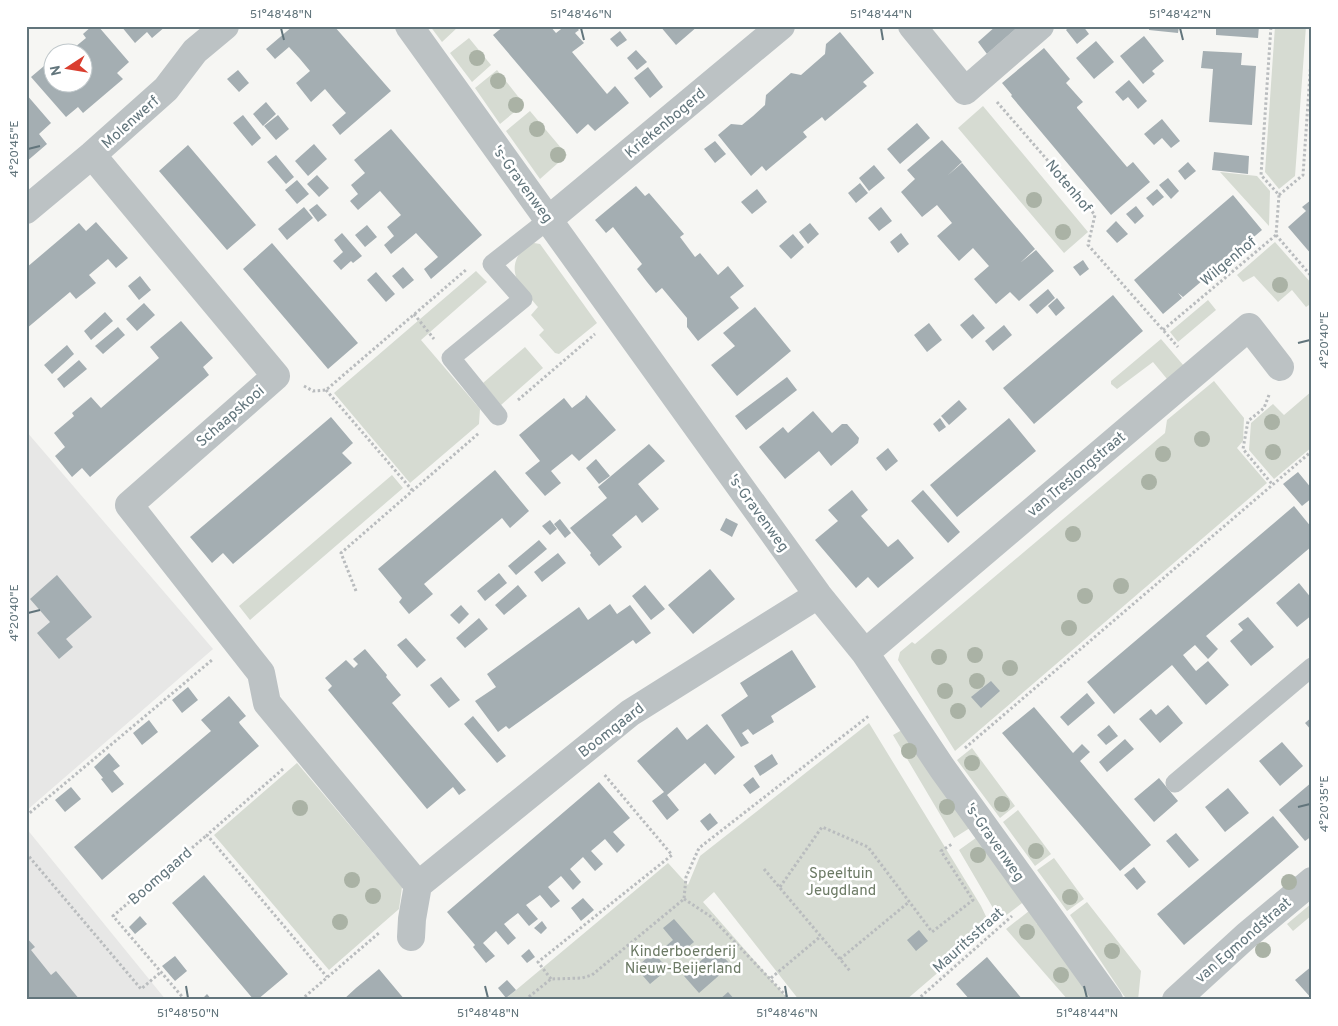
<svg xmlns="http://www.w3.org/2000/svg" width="1338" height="1026" font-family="Overpass,sans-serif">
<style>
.built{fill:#e7e7e6}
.green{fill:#d6dbd2}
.building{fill:#a4aeb2}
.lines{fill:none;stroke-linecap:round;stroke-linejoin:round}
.path{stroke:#b9bcbe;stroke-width:3;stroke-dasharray:2.5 2.5;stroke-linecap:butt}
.lane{stroke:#bcc2c4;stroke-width:19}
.street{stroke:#bcc2c4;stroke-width:28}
.tree{fill:#aab2a5}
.ticks{fill:none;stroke:#62757c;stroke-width:2}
.labels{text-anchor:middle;stroke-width:5;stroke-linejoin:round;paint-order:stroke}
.street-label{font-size:15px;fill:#62757c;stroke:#fff}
.park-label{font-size:15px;fill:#6c7a65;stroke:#fff}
.neatline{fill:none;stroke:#62757c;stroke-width:2}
.ticks-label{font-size:12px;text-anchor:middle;fill:#62757c}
</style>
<rect width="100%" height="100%" fill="#f6f6f3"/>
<path class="built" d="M26,431L213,649L26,811Z
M26,828L166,1000H26Z"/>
<path class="green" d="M430,26H458V27L442,42Z
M1275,26H1306L1295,176L1279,189L1265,172Z
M469,38L491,65L472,82L450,53Z
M497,70L524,104L500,124L475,88Z
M983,106L1088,232L1064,253L958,128Z
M530,111L567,155L540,179L506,131Z
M1220,172L1257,176L1270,191L1269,226Z
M1275,242L1312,284V303L1306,307L1292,290L1278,302L1254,276L1243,282L1237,275Z
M534,243L540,244L597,323L559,354L555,353L539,335L544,330L531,315L538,307C527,293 508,278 517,258C520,251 526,245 534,243Z
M476,271L487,282L421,340L480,409L479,424L410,483L334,393Z
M1208,300L1216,310L1178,342L1170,332Z
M1161,339L1184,366L1167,379L1153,362L1117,389L1111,384V381Z
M525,347L543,368L501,405L483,383Z
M1214,381L1244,418L1243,441L1237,448L1267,483L955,751L898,660L900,652L912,642L915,644L1165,433L1167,420Z
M1312,391V447L1274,479L1249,450L1251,423L1273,404L1284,415Z
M392,475L403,488L250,620L239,606Z
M869,723L981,906L991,927L906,1000H799L714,892L703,902L789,1000H504L668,863L688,885L700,856Z
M902,730L973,826L954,838L893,735Z
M972,748L1015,806L1000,818L957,760Z
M297,763L402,887L399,909L329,970L214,835Z
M1018,810L1051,854L1035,866L1003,822Z
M980,835L1026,900L1000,920L959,850Z
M1054,858L1084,899L1067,911L1037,870Z
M1087,902L1141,971L1138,1000H1129L1124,996L1070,915Z
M1312,903V915L1293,931L1287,924Z
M1029,911L1037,924L1040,923L1092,1000H1068L1006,929Z"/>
<path class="building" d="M92,26H98L129,62L117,73L123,79L83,113L78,107L66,117L31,77L44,66L48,70L52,66V82H82V52H69L86,38L83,34Z
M121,26H166L152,38L147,32L135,43Z
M293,26H334L391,91L340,135L332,125L346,113L336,102L325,89L311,102L296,83L310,71L300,59L289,47L275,59L266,49Z
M504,26H550L556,33L565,26H575L579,30L575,33L584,43L572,52L607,94L615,86L629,103L595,131L588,124L577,134L493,35Z
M660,26H698L676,45Z
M996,26H1019L987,54L978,42Z
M1070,26H1083L1089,34L1077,44L1066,30Z
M1149,26H1179L1178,33L1149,30Z
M1216,26H1259L1258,38L1216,35Z
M620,31L627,40L617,47L610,39Z
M840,32L874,73L863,82L867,86L825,121L822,117L803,132L807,137L766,171L762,166L751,176L718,135L731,124L742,125L753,116L765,105L766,95L791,73L801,75L825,54L826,44Z
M1144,36L1164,61L1152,71L1155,74L1143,84L1120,56Z
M1096,41L1114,62L1094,79L1076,58Z
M1044,48L1070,79L1066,83L1083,102L1077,107V108L1127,167L1133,162L1150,182L1111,215L1011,96L1012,95L1002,83Z
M636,50L647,62L637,70L627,58Z
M1203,51L1242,53L1241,65L1256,66L1252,125L1209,122L1213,69L1201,68Z
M648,67L663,87L650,98L634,78Z
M238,70L249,83L239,92L227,79Z
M1129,80L1147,101L1138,109L1128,97L1123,101L1115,92Z
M26,94L51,123L39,134L47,144L26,162Z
M266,102L276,114L263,126L253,114Z
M243,115L261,138L252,146L233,123Z
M278,115L289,129L276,140L264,126Z
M1162,119L1180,141L1171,148L1162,138L1154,145L1144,134Z
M917,123L930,138L900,164L887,149Z
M391,129L482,235L431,279L424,269L438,257L416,233L391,254L384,245L394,236L387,227L401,215L380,191L358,210L350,201L358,194L351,185L365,173L354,160Z
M942,140L962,162L947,176L962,163L1035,249L1020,263L1036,250L1054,271L1019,301L1010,292L996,304L974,279L989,266L973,248L959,261L937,236L952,223L937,205L922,217L901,192L915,179L907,170Z
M715,141L726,154L715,163L704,149Z
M314,144L327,159L308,176L295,161Z
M188,145L256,225L227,250L159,171Z
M1214,152L1249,156L1248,174L1212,170Z
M276,155L294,177L286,184L267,162Z
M1188,162L1196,171L1185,180L1178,171Z
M874,165L885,178L869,191L859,178Z
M317,175L329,188L319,197L307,184Z
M1168,178L1179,191L1171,199L1159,185Z
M297,180L309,194L297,204L285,190Z
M860,183L868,193L856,203L848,193Z
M636,186L645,196L649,193L667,214L684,234L680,237L695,257L700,253L718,275L728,266L744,286L730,297L739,308L698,341L687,327V318L662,288L656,293L647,282L637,269L642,264L613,227L606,233L595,220Z
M757,189L767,202L752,214L741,202Z
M1157,189L1164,197L1153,206L1146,198Z
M1233,195L1262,230L1183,297L1178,293L1182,298L1163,314L1134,280Z
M1311,200H1312V255L1288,227L1306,211L1302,207Z
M317,204L327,215L318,222L309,210Z
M1136,206L1144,216L1135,224L1126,214Z
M304,207L313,218L287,240L278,229Z
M881,207L892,221L879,231L868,218Z
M1116,221L1128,234L1117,243L1106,231Z
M96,222L128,258L116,268L108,259L89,275L96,283L76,299L70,292L26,329V268L79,223L86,231Z
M810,223L819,234L808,244L799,232Z
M367,225L377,237L365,247L355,235Z
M342,233L362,256L353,263L351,261L341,270L333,261L343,252L334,240Z
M901,233L909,244L898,253L890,242Z
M793,234L804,247L791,259L779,246Z
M272,243L358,343L328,369L243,269Z
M1083,260L1089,269L1080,276L1073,267Z
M403,267L414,280L403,289L392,276Z
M376,272L395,294L386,302L367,280Z
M140,276L151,290L139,300L128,286Z
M1048,289L1055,298L1037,314L1029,305Z
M1113,295L1143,331L1034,424L1003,388Z
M1057,298L1065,308L1056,316L1048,306Z
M144,303L155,315L137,331L126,319Z
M755,307L791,351L737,396L711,365L735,346L723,333Z
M105,312L113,321L91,340L84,331Z
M973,314L985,328L972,339L960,325Z
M181,321L213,358L203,367L209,375L90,477L82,468L72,477L55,456L65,447L54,433L74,416L72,413L91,397L101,408L159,358L150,347Z
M929,323L942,340L927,352L914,335Z
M1004,325L1012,335L993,351L985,341Z
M118,327L125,335L103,354L95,346Z
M67,345L74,354L52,374L44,365Z
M79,360L87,369L64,388L57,379Z
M787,377L797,390L746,430L735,416Z
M586,395L616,430L579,461L572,454L551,471L561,483L545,496L525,473L540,461L519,435L564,398L572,408L585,398Z
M959,400L967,409L949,425L941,416Z
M813,411L832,433L842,424H847L859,438L858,443L831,466L819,451L785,479L759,447L783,427L788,433Z
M331,417L353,443L342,453L352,463L233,564L223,553L212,563L190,537Z
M940,418L946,427L939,432L933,424Z
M1009,418L1036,451L957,517L930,485Z
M649,444L665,461L638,484L659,509L642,523L636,515L612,535L622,547L599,566L590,555L591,553L570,528L607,498L598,487Z
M888,448L898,461L886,471L876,458Z
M596,459L610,476L599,484L586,468Z
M495,470L529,511L510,528L502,518L424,584L433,594L409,614L399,602L402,598L378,569Z
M1298,472L1312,489V498L1302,506L1283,484Z
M852,490L868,510L861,516L888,547L898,539L914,558L878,588L868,577L856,588L815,540L838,521L828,510Z
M923,490L960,532L948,543L911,501Z
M1294,506L1312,528V546L1206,636L1218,649L1208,659L1195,645L1183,655L1196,671L1208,661L1229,685L1206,705L1172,665L1114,714L1087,682Z
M726,518L738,524L732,537L720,530Z
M560,519L571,533L565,538L554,524Z
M550,520L557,529L550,535L542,526Z
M539,540L547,549L516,575L508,566Z
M558,553L566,563L542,582L534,572Z
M710,569L735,599L693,634L668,605Z
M499,573L507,583L485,601L477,591Z
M57,575L92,617L66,639L73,647L59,659L37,633L50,622L30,599Z
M1299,583L1312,599V615L1297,627L1276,603Z
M518,585L527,596L504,615L495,605Z
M645,585L665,609L651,620L632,596Z
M610,604L617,614L630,605L651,633L636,644L633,640L509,729L506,726L498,732L475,701L496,687L487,674L579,607L588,620Z
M461,605L469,614L459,624L450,615Z
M1248,617L1274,647L1251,666L1230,641L1243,630L1238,624Z
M479,618L488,629L465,648L456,638Z
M406,638L426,660L417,668L397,645Z
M365,649L387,675L386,677L401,695L392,703L466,790L459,795L453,787L427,809L328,690L332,686L325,678L346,660L354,668L358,664L353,659Z
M792,650L816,687L771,716L774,722L753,735L748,729L742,733L749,743L741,747L721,715L748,696L740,683Z
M441,677L460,700L449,708L430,685Z
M991,681L1000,691L981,708L971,697Z
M188,687L198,700L182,713L172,700Z
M1087,693L1095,703L1068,726L1060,717Z
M229,696L246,716L239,722L240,724L259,746L102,880L74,847L211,731L201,720Z
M1168,705L1183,723L1160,743L1139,719L1151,709L1156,715Z
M1034,707L1073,753L1082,744L1090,752L1080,761L1151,845L1120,871L1002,733Z
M473,716L506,756L497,763L464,724Z
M1312,717V731L1305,723Z
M149,720L158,732L142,745L133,733Z
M707,724L735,757L715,775L705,763L667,795L679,810L667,820L652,801L664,792L637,761L677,727L687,740Z
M1109,725L1118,736L1106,745L1097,735Z
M1125,739L1134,749L1107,772L1099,762Z
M1282,742L1303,766L1280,786L1259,761Z
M109,753L120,766L113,771L124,784L112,793L101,779L103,778L94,767Z
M772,754L778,764L760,776L754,766Z
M753,777L760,787L750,794L743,785Z
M1159,778L1178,801L1154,822L1134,799Z
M599,782L630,818L613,832L625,845L617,853L605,839L591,851L603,864L595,871L583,857L570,869L581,882L573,890L561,876L548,887L560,901L551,908L540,895L526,905L538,919L529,926L518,913L504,924L516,938L508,945L496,931L483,943L495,956L486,963L473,947L475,945L447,912Z
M1312,782V836L1305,841L1279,810Z
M71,787L81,799L65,812L55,800Z
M1228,788L1249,813L1225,832L1205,807Z
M710,813L718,823L708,831L700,821Z
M1273,816L1299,847L1184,945L1157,914Z
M1176,833L1199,860L1189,868L1166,841Z
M1134,867L1146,882L1137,890L1124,875Z
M204,875L288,974L257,1000H254L172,903Z
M583,898L594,910L581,921L571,908Z
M140,916L147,924L135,934L129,927Z
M674,919L694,942L683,951L679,947L666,958L660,951L673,940L663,928Z
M542,921L547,928L541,934L534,928Z
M919,930L928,941L916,951L907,940Z
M26,937L35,947L31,950L51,975L56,971L80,1000H26Z
M715,948L731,965L699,993L684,976Z
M529,949L535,957L527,963L521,956Z
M653,952L668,969L650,984L636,968Z
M175,956L187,971L175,981L162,966Z
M987,957L1007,981L1023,1000H970L956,984Z
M1312,966V999L1295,980Z
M379,969L405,1000H343L356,988Z
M507,980L516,990L506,998L498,988Z
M728,992L735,1000H719Z
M207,994L212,1000H201Z"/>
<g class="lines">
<path class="path" d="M997,102L1095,215L1088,245L1178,347
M1279,195L1303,175L1312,45
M1276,235L1312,277
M414,314L434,339
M1163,330L1276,235L1279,195L1261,175L1271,26
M304,386L313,391L326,390L467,269
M326,390L412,490
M1269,395L1264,408L1248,421L1243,449L1272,484
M518,400L595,334
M356,591L341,553L479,433
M965,748L1312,451
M283,769L207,835L327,977
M26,816L212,660
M26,853L141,989L161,972
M764,869L850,971
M780,887L822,827L868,847L932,932L973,900L941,851L952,844
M684,899L710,916L790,1000
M840,959L909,902
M771,978L821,936
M551,979L538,962L672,855L603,773
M185,1000L113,916L207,835
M301,1000L380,932
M525,1000L551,979L582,978L592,975L684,899L686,877L699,848L870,715
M917,1000L1012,916"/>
<path class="lane" d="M498,416L451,358L523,299L492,264L548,220
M1175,783L1312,667"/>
<path class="street" d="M409,26L818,595L865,653L942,768L1109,1000
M912,26L965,91L1040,26
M92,155L276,376L129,505L261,673L267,703L418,885
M26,210L92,155L166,89L195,51L225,26
M548,220L781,26
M865,653L1249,327L1280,367
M411,937L412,919L418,885L630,713L818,595
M1176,1000L1246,936L1312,881"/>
</g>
<g class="tree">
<circle cx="477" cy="58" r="8"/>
<circle cx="498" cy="81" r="8"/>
<circle cx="516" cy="105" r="8"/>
<circle cx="537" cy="129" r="8"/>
<circle cx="558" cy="155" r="8"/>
<circle cx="1034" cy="200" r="8"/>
<circle cx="1063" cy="232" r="8"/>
<circle cx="1280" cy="285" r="8"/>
<circle cx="1272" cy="422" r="8"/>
<circle cx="1202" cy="439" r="8"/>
<circle cx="1273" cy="452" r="8"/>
<circle cx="1163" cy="454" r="8"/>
<circle cx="1149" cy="482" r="8"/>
<circle cx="1073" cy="534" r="8"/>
<circle cx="1121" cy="586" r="8"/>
<circle cx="1085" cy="596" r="8"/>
<circle cx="1069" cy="628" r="8"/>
<circle cx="975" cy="655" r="8"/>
<circle cx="939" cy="657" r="8"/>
<circle cx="1010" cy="668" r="8"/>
<circle cx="977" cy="681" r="8"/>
<circle cx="945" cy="691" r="8"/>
<circle cx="958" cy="711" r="8"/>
<circle cx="909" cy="751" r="8"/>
<circle cx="972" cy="763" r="8"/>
<circle cx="1002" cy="804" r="8"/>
<circle cx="947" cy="807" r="8"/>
<circle cx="300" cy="808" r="8"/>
<circle cx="1036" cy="851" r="8"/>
<circle cx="978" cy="855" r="8"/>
<circle cx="352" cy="880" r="8"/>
<circle cx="1289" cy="882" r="8"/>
<circle cx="373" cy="896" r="8"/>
<circle cx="1070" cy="897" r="8"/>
<circle cx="340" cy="922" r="8"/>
<circle cx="1027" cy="932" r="8"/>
<circle cx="1263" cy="950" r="8"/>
<circle cx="1112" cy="951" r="8"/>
<circle cx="1061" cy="975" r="8"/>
</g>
<path class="ticks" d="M281,28L284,40M581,28L584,40M881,28L883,40M1180,28L1183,40M28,149L40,146M1298,343L1310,340M28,613L40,610M1298,807L1310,804M186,986L188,998M485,986L488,998M785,986L787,998M1084,986L1087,998"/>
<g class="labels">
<g class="street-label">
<text transform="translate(130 122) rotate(-42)" y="5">Molenwerf</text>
<text transform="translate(665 123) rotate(-40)" y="5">Kriekenbogerd</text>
<text transform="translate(523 184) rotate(54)" y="5">'s-Gravenweg</text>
<text transform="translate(1069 186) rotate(50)" y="5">Notenhof</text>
<text transform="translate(1228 261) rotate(-40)" y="5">Wilgenhof</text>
<text transform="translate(230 416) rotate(-41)" y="5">Schaapskooi</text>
<text transform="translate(1076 474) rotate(-40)" y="5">van Treslongstraat</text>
<text transform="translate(759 513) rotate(54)" y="5">'s-Gravenweg</text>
<text transform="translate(611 730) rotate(-38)" y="5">Boomgaard</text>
<text transform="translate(995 842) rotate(55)" y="5">'s-Gravenweg</text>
<text transform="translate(160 876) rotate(-41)" y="5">Boomgaard</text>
<text transform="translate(968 940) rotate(-42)" y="5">Mauritsstraat</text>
<text transform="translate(1243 940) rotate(-41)" y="5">van Egmondstraat</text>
</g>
<g class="park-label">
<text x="841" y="878">Speeltuin<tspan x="841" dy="17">Jeugdland</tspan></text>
<text x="683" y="956">Kinderboerderij<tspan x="683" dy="17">Nieuw-Beijerland</tspan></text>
</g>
</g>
<rect width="1338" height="1026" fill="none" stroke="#ffffff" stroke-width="55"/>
<g transform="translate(68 68) rotate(258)"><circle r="24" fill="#ffffff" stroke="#c0c8cb"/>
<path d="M0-4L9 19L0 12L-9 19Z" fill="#da3e2f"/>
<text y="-8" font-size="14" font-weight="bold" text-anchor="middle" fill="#62757c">N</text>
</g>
<rect x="28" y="28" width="1282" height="970" class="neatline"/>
<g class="ticks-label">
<text x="281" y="18">51°48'48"N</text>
<text x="581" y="18">51°48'46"N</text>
<text x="881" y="18">51°48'44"N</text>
<text x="1180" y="18">51°48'42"N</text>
<text transform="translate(14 149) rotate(-90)" y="4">4°20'45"E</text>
<text transform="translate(1324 340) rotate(-90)" y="4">4°20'40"E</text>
<text transform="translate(14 613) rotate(-90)" y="4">4°20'40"E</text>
<text transform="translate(1324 804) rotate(-90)" y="4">4°20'35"E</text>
<text x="188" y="1017">51°48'50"N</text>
<text x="488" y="1017">51°48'48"N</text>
<text x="787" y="1017">51°48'46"N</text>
<text x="1087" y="1017">51°48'44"N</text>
</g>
</svg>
